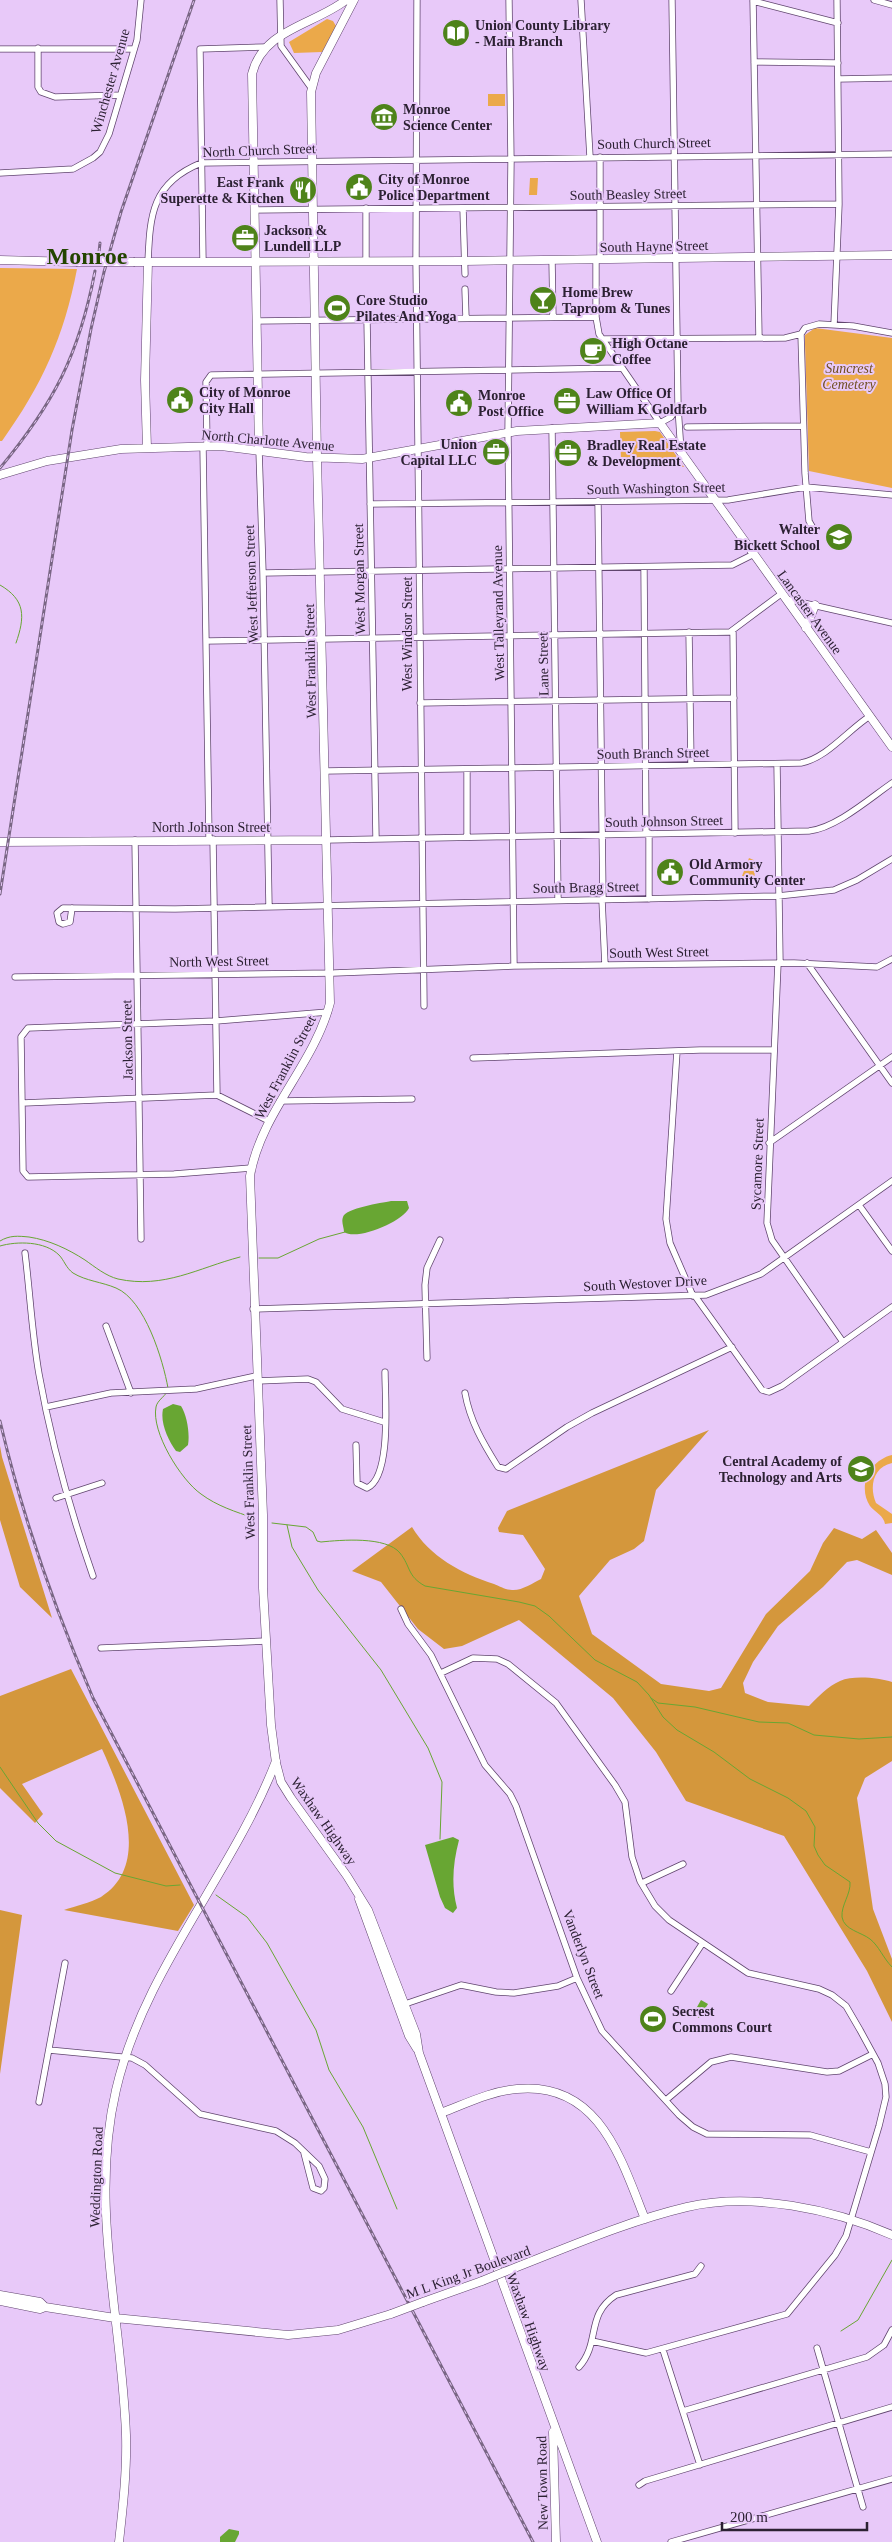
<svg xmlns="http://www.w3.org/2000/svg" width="892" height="2542" font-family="'Times New Roman',serif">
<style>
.green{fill:#eba94a}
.forest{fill:#d4973c}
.water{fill:#68a633}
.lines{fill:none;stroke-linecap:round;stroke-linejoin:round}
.stream{stroke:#68a633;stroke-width:1}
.minor-casing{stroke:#60456e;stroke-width:7}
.major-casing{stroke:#60456e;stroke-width:9}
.minor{stroke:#fff;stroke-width:5.5}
.major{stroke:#fff;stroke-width:8}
.rail-casing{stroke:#796684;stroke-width:3}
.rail{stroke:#e8c9f9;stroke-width:1;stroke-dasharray:4;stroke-linecap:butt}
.major-bridge-casing{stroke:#60456e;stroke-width:9;stroke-linecap:butt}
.major-bridge{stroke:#fff;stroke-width:8}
.labels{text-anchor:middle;stroke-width:4;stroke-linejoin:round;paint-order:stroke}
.poi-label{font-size:14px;font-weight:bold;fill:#2c2133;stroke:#e8c9f9;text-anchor:start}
.street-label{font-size:14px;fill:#2c2133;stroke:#e8c9f9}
.park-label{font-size:14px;font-style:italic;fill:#704f21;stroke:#e8c9f9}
.town-label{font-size:24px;font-weight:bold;fill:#244500;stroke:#e8c9f9}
</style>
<rect width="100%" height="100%" fill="#e8c9f9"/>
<path class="green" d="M327,19L333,21L336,26L322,52L294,53L289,42Z
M488,94H505V106H488Z
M530,178H538L537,195H529Z
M0,268L77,269C64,337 42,385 2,441H0Z
M815,328L892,338V488L809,471L805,344V335Z
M655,431L660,432L684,467L627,466L621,460L620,432Z
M749,858L756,861L754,881L742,876Z
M892,1455V1463C873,1467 869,1487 876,1503L892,1514V1523L885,1524C884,1516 875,1512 870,1506C857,1486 870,1460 892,1455Z
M647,2012L660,2013V2026H647Z"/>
<path class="forest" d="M709,1430L656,1490L644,1541L634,1549L610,1560L579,1596L592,1634L661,1684L709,1691L721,1688L766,1614L810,1571L823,1543L834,1528L862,1539L876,1530L892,1553V1575L857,1560L847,1562L823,1587L778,1626L753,1662L743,1683L745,1693L768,1702L809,1706C818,1697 828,1686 840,1681C854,1675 879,1678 892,1682V1761L865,1778L857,1798L873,1909L892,1959V2022L867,1971L784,1836L686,1801L656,1752L613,1698L519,1620L462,1646L444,1649L418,1629L381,1582L352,1571L412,1527C429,1556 462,1574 494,1584C499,1586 506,1590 512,1590C521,1591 533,1583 541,1579L545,1569L523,1535L499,1532L498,1528L507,1511Z
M0,1446L2,1457L52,1618L20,1587L0,1520Z
M71,1669L194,1905L178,1931L64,1910C75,1906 90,1903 101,1897C152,1865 121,1791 102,1749L22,1784L43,1814L35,1823L0,1788V1696Z
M0,1910L22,1915L0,2074Z"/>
<path class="water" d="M391,1201H407L409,1208C402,1222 357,1241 344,1232C344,1227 341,1222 343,1217C346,1208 381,1203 391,1201Z
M173,1404L181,1406C187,1415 190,1434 188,1445L180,1452L176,1451C168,1440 160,1423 163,1409Z
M453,1837L459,1840C453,1863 451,1885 457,1908L453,1913L445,1908L440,1897L425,1845Z
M701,2000L708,2004L699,2018L693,2014Z
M229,2529L239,2531V2534L235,2542H220V2537Z"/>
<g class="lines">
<path class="stream" d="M0,585C26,600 25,617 16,643
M0,1241C10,1235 18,1236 29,1237C49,1240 68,1249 85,1260C95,1267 106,1276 118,1279C164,1289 198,1268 240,1257
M0,1246C17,1241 45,1241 59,1255C64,1260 66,1268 73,1273C86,1281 102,1282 116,1288C145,1300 163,1360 168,1388
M259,1258H278L319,1239L345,1232
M167,1392C164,1397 157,1401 156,1407C151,1432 181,1480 201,1494C217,1506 236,1512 254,1518
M272,1523L306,1527L313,1532L317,1541L321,1542C341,1540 386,1536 400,1553C411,1567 407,1576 425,1586L519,1602L535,1606L549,1616L595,1660L637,1682L649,1695L663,1717L677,1730L714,1752L750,1779L788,1798L806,1811L815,1827L814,1846L818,1855L825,1865L850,1882C851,1894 841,1905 842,1917C844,1930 861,1932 870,1939C879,1946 883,1958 892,1967
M287,1525L292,1547L318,1590L381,1670L428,1748L442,1782L440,1839
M651,1698L658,1703L695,1707L759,1722L788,1723L814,1735L859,1739L892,1737
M0,1767L38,1823L56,1841L115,1873L166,1886L180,1885
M216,1895L247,1917L267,1943L316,2030L329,2070L363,2127L397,2209
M841,2331L858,2320L892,2260"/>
<g class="minor-casing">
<path id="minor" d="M280,0L281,46L312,89
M417,0L416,261L424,1006
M509,0L511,162L508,433L514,966
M581,0L590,157
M753,0L759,338
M874,0L892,5
M753,1L838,23
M38,48V87L41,92L55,97L120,95
M0,49H133
M754,62L838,63
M838,79L892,78
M600,157V259
M0,173L73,169L93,158L100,152L109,134L137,40L141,0
M366,208V261
M463,208L465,274
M254,210L839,204
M596,259V317L599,334L660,423L671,417L678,406L672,0
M552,260L553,317
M148,262C150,214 152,183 201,163L892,154
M203,262L200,49L266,47
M465,289L466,318
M367,319L376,838
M256,321L596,317
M834,325L839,204L837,0
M801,334L805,473L809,521L813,528
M602,339L785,338L801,334L805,328L819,324L853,326L892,333
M678,407L681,452
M687,427L803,426
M552,428L558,900
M203,446L209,839
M207,446L206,382L211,375L621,368
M259,450L263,573L269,906
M598,501L603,900
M370,504L728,500L806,487L892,495
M644,567L646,833
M263,573L732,565L754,554
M786,599L892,623
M733,630L735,833
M689,632L691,765
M207,641L730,632L781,594
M420,703L734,698
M777,764L780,963
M325,771L801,763C827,758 848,730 870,716
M649,833V899
M467,836V769
M213,839L217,1095
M135,840L141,1239
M326,840L809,831C836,828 869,799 892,783
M602,900L605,965
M72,908L70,922L63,924L59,922L57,913L63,908L175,909L778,896L834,890L857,880L892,859
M778,963L767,1223L772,1240L843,1342
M807,963L892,1083
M15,977L334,973L514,966L794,963L877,967L892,959
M677,1051L666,1219L670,1243L693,1296
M473,1058L700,1050H774
M280,1101L412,1099
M23,1103L217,1095L269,1121
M769,1143L892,1057
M251,1168L174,1174L28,1177L23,1171L21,1037L28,1028L216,1021L328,1012
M859,1205L892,1251
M25,1253C30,1293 32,1334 39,1374C51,1442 70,1510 93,1576
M695,1296L762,1390L769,1392L782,1386L892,1307
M253,1309L706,1295L761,1274L892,1181
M106,1326L131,1393
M427,1358L425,1285L427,1268L440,1240
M257,1381L308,1379L316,1382L342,1409L384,1422
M465,1393C470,1421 483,1443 498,1467L506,1469L567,1427L592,1413L732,1347
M46,1407L111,1393L196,1389L256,1376
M356,1445L357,1483L367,1488C392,1477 385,1397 385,1372
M56,1498L102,1483
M401,1609L408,1624L431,1655L485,1765L510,1794L516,1806L577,1978L602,2031L679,2115L693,2127L707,2134L810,2135L871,2152
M101,1648L266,1641
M441,1673L473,1658L497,1659L508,1664L556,1703L615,1785L625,1802L632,1857L640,1881L655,1906L669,1920L748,1973L819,1989L832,1995L846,2006L860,2030L878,2063L885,2084L886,2097L879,2126L846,2236L835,2255L787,2314L646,2353L592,2341
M642,1883L683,1864
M671,1991L702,1944
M405,2004L461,1985L496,1992L514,1993L558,1986L577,1978
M49,2050L132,2058L145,2065L200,2114L276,2131L295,2143L319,2166L325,2179L324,2188L321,2191L313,2188L304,2153
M666,2100L711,2062L731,2057L827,2072L839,2071L873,2054
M39,2102L65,1963
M817,2348L863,2507
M663,2350L700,2465
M579,2367C601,2342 585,2315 616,2295L695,2274L701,2266
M683,2411L867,2357L884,2345L892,2330
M639,2485L645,2481L892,2407
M671,2542L892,2479"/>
</g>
<g class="major-casing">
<path id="major" d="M354,0L316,73L311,92L317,457L330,1003C314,1065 261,1112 250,1176L263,1515V1588L271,1725L276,1763L281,1782L291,1798L347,1876L368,1910L416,2034L419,2053L597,2542
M0,260L76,262
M135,262L464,261L892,255
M147,448L145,380L148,262
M259,450L252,74C263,29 314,25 346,0
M0,475L47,461L121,449L221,446L306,457L362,459L517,431L660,423L892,747
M806,628L815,605
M0,842L326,840
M359,1899L409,2036L417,2049
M441,2113C465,2104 491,2091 517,2089C599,2081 621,2159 645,2219
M504,2272C564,2249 624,2222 687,2207C752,2192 833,2209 892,2235
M0,2295L40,2302L45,2307
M0,2301L40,2309L45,2307L115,2318L288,2335L338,2330L391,2314
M423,2302L482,2281
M553,2432L556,2542
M119,2542C123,2506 127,2471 126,2435C122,2320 89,2205 116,2090C144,1969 232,1875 276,1761"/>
</g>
<use href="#minor" class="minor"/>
<use href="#major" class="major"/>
<g class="rail-casing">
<path id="rail" d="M99,252L100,243
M0,468C54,403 79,355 95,271L91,291
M0,894L72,430L91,329L104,272L121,212L194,0
M0,1421C23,1519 53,1605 93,1698L533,2542"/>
</g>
<use href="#rail" class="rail"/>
<g class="major-bridge-casing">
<path id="major-bridge" d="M76,262H135
M482,2281L504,2272
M391,2314L423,2302"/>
</g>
<use href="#major-bridge" class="major-bridge"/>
</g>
<defs>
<g id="library-disc" transform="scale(1.4375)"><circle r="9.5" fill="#4e831a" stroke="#e8c9f9"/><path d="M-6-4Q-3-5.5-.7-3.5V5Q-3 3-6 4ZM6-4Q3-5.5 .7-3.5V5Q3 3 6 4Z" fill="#fff"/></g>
<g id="museum-disc" transform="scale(1.4375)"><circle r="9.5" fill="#4e831a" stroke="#e8c9f9"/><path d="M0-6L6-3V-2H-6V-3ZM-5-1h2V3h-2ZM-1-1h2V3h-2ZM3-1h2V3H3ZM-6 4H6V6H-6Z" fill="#fff"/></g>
<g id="civic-disc" transform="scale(1.4375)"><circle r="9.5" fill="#4e831a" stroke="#e8c9f9"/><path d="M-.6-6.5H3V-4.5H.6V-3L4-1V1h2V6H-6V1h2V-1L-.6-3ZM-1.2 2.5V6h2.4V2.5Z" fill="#fff"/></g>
<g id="restaurant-disc" transform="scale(1.4375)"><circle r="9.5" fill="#4e831a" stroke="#e8c9f9"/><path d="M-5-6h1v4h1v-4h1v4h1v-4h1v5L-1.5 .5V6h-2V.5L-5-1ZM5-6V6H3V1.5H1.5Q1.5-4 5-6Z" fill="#fff"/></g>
<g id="office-disc" transform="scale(1.4375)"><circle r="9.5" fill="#4e831a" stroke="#e8c9f9"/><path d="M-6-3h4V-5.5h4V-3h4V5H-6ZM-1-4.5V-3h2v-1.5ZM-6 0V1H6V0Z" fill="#fff"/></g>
<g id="bar-disc" transform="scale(1.4375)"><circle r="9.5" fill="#4e831a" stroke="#e8c9f9"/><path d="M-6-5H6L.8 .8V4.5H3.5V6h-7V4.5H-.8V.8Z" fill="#fff"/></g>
<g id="stadium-disc" transform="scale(1.4375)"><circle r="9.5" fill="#4e831a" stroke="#e8c9f9"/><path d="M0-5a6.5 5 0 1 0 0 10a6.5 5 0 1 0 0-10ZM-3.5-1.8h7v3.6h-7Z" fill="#fff"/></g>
<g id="cafe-disc" transform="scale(1.4375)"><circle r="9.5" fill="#4e831a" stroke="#e8c9f9"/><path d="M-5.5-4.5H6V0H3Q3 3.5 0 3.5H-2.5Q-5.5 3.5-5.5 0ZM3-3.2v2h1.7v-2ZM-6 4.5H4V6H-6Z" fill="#fff"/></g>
<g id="school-disc" transform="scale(1.4375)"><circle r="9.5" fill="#4e831a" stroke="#e8c9f9"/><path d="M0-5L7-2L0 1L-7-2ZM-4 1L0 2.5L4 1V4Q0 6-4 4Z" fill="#fff"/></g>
</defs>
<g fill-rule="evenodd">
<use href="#library-disc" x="456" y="33"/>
<use href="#museum-disc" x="384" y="117"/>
<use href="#civic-disc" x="359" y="187"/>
<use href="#restaurant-disc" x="303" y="190"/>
<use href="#office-disc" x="245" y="238"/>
<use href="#bar-disc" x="543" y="300"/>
<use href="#stadium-disc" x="337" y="308"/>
<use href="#cafe-disc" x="593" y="351"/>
<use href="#civic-disc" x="180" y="400"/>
<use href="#office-disc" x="567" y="401"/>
<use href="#civic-disc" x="459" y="403"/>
<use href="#office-disc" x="496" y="452"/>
<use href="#office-disc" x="568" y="453"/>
<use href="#school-disc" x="839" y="537"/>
<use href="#civic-disc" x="670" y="872"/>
<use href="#school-disc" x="861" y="1469"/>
<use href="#stadium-disc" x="653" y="2019"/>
</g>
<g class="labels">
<g class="poi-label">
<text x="475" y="30">Union County Library<tspan x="475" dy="16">- Main Branch</tspan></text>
<text x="403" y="114">Monroe<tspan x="403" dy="16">Science Center</tspan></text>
<text x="378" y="184">City of Monroe<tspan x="378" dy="16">Police Department</tspan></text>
<text x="284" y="187" text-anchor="end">East Frank<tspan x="284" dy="16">Superette &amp; Kitchen</tspan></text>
<text x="264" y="235">Jackson &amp;<tspan x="264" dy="16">Lundell LLP</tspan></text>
<text x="562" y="297">Home Brew<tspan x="562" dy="16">Taproom &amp; Tunes</tspan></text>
<text x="356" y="305">Core Studio<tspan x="356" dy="16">Pilates And Yoga</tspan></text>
<text x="612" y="348">High Octane<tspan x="612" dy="16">Coffee</tspan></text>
<text x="199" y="397">City of Monroe<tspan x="199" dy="16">City Hall</tspan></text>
<text x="586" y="398">Law Office Of<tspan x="586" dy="16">William K Goldfarb</tspan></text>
<text x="478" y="400">Monroe<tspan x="478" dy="16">Post Office</tspan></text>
<text x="477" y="449" text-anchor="end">Union<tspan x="477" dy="16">Capital LLC</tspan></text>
<text x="587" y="450">Bradley Real Estate<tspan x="587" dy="16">&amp; Development</tspan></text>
<text x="820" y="534" text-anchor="end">Walter<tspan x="820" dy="16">Bickett School</tspan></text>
<text x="689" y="869">Old Armory<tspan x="689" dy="16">Community Center</tspan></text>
<text x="842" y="1466" text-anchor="end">Central Academy of<tspan x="842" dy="16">Technology and Arts</tspan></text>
<text x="672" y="2016">Secrest<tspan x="672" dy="16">Commons Court</tspan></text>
</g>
<g class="street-label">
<text transform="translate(110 81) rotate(-74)" y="5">Winchester Avenue</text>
<text transform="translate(654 143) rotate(-1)" y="5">South Church Street</text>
<text transform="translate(259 150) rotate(-2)" y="5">North Church Street</text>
<text transform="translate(628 194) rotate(-1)" y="5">South Beasley Street</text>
<text transform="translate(654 246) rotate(-1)" y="5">South Hayne Street</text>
<text transform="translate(268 440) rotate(5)" y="5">North Charlotte Avenue</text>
<text transform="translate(656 488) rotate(-1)" y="5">South Washington Street</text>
<text transform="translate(359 579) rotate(-91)" y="5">West Morgan Street</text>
<text transform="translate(251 584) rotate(-92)" y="5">West Jefferson Street</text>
<text transform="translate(810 612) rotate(54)" y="5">Lancaster Avenue</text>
<text transform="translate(498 613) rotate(-91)" y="5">West Talleyrand Avenue</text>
<text transform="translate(407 634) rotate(-90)" y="5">West Windsor Street</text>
<text transform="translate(310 661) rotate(-91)" y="5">West Franklin Street</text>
<text transform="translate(543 664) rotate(-91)" y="5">Lane Street</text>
<text transform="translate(653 753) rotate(-1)" y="5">South Branch Street</text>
<text transform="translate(664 821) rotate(-1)" y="5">South Johnson Street</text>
<text x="211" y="832">North Johnson Street</text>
<text transform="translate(586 887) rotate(-1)" y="5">South Bragg Street</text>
<text transform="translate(659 952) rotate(-1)" y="5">South West Street</text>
<text transform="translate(219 961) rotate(-1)" y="5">North West Street</text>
<text transform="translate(127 1040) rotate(-91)" y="5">Jackson Street</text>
<text transform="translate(285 1067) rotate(-62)" y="5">West Franklin Street</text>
<text transform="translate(757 1164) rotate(-88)" y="5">Sycamore Street</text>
<text transform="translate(645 1283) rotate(-3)" y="5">South Westover Drive</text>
<text transform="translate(248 1482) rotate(-92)" y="5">West Franklin Street</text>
<text transform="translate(324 1821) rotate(55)" y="5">Waxhaw Highway</text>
<text transform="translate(584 1954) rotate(69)" y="5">Vanderlyn Street</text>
<text transform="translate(96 2177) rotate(-88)" y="5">Weddington Road</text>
<text transform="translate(468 2272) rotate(-20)" y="5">M L King Jr Boulevard</text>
<text transform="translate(529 2322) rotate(70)" y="5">Waxhaw Highway</text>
<text transform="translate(542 2483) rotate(-91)" y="5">New Town Road</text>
</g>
<g class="park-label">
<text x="849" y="373">Suncrest<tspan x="849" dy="16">Cemetery</tspan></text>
</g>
<g class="town-label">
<text x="87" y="264">Monroe</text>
</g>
</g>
<path d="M722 2522v8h145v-8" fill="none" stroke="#2c2133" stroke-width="2.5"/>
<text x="730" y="2522" font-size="15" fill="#2c2133" stroke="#e8c9f9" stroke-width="4" paint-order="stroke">200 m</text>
</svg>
